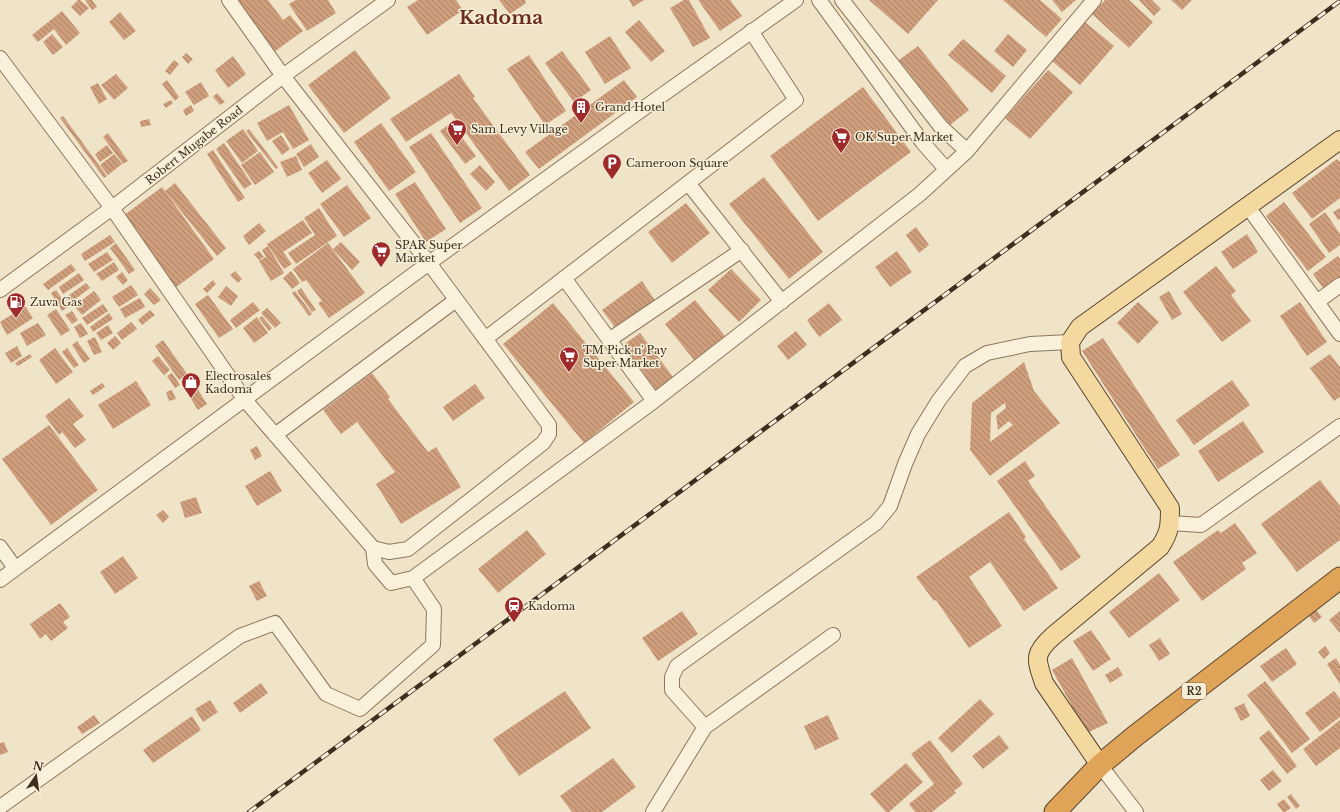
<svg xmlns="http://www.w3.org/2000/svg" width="1340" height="812" font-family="'Libre Baskerville',serif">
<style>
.building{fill:url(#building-back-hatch);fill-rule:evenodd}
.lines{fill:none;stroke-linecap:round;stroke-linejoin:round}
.minor-casing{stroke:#8d765c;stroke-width:16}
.major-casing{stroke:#5b4430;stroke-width:20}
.highway-casing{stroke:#5b4430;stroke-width:23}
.minor{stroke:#faf1dc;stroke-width:14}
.major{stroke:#f3d9a0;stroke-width:18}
.highway{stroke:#e0a458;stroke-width:21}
.rail-casing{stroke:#3d2e20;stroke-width:4.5}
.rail{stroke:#f7eed8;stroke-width:3;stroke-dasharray:9;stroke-linecap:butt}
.labels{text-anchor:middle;stroke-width:3;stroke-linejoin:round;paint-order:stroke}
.shield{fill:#f7eed8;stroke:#756857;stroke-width:1}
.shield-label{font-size:10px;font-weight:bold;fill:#3d2e20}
.poi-label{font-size:11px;fill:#3d2e20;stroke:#f7eed8;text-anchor:start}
.street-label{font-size:11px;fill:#3d2e20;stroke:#f7eed8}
.town-label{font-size:19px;font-weight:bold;fill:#6b2e1e;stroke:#f7eed8}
</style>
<defs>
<pattern id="building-back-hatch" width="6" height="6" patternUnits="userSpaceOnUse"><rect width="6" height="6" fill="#cf9f7d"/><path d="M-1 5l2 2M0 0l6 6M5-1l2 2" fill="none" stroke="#a98266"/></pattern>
</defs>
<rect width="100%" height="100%" fill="#f0e4c8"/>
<path class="building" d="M78,0H80L89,8L80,16L71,7Z
M85,0H92L97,7L92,10Z
M235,0H268L283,20L290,15L303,31L274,52Z
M296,0H328L336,13L307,31L289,4Z
M418,0H456L463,10L427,35L407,7Z
M499,0H525L526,3L510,14Z
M629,0H644L633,7Z
M684,0H689L710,38L693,47L670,8Z
M698,0H730L742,16L720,31Z
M869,0H938L908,34Z
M1003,0H1040L1062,19L1046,37Z
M1052,0H1076L1062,12Z
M1105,0H1129L1153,22L1129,48L1092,14Z
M1139,0H1152L1161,9L1154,16Z
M1171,0H1192L1182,10Z
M62,11L80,33L66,45L54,29L38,42L32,35Z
M120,12L136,31L124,40L109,22Z
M639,20L665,51L651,62L625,32Z
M1085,22L1114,46L1080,85L1052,61Z
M52,34L63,47L53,55L43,42Z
M1008,34L1027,50L1013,67L994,51Z
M610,36L631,68L605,84L585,52Z
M963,39L1006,76L992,93L948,55Z
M918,46L969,110L950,125L899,60Z
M355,50L391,98L344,133L308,85Z
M562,51L591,90L574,102L545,63Z
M186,53L193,59L188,64L182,57Z
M529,55L566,111L545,125L507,69Z
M233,56L246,74L228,88L215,70Z
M174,60L179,64L170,75L165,71Z
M1048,70L1073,92L1030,139L1005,118Z
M116,74L128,88L114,100L101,85Z
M459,74L475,97L473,98L530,175L509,191L451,113L406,142L390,119Z
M167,80L179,97L175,101L162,84Z
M624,80L637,97L539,169L525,152Z
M201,82L209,96L194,105L185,92Z
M98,83L107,99L99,104L90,87Z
M863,87L911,152L818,221L770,156Z
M217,93L225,102L220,105L213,97Z
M171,100L173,103L166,108L163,104Z
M191,105L194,111L186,116L183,110Z
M289,105L309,140L293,149L283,132L267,141L257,123Z
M63,116L107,176L104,178L60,118Z
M149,119L151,125L141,127L140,121Z
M381,123L416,172L389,191L354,142Z
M451,123L476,156L465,164L440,131Z
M243,129L258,151L242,163L226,141Z
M249,129L278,167L276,169L246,131Z
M108,133L128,161L123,164L103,137Z
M431,133L482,208L460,223L409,147Z
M281,135L290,149L282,155L272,141Z
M224,143L252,184L244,189L216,149Z
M311,144L319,157L304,167L296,154Z
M107,145L113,153L100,162L95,154Z
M213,150L245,198L238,202L207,154Z
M260,152L274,172L255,185L241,165Z
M114,154L122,164L108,175L100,165Z
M296,156L302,170L287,177L280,162Z
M1337,159L1340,162V198L1312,219L1292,193Z
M327,160L341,179L322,193L308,173Z
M480,165L495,182L486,191L470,174Z
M764,177L823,252L789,279L729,204Z
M415,182L446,229L426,242L395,194Z
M175,183L226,248L217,256L165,191Z
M347,185L371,218L344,237L320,204Z
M162,187L214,259L175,288L123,216Z
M1284,202L1326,257L1308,271L1266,216Z
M686,203L710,233L672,263L648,232Z
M319,208L337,236L296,264L288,253L315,235L304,218Z
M1340,208V219L1338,220L1333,212Z
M1325,212L1340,234V245L1329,253L1309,224Z
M303,220L312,233L283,252L292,264L284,269L267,244Z
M259,223L266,231L249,245L243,236Z
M916,227L929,245L919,253L906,235Z
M1247,234L1258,252L1233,269L1221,252Z
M110,235L115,242L85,261L81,254Z
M341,242L360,262L352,270L333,249Z
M116,243L135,270L129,274L110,248Z
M328,243L365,293L329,318L318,303L322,301L306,280L302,282L293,269Z
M268,246L284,273L271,281L259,261L266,257L262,250Z
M259,251L264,257L259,260L254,254Z
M897,251L912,272L890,287L875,267Z
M107,252L113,260L94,272L88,264Z
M1338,256L1340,259V280L1325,291L1313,274Z
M114,262L119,270L102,281L96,274Z
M71,264L76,270L48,290L43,284Z
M1216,266L1236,291L1231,295L1251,321L1222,342L1183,292Z
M731,269L761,300L739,322L708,290Z
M235,271L242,279L238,283L230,275Z
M291,271L300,283L292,289L283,278Z
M122,272L128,280L123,285L116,277Z
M79,273L84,280L63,294L59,287Z
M213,280L216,284L207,293L203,289Z
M642,281L656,302L617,330L602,310Z
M86,283L90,288L70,303L65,298Z
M131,285L138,295L119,307L112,297Z
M226,286L238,296L231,306L218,297Z
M150,288L161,300L154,305L144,294Z
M301,288L316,310L312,312L297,291Z
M56,290L68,307L62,311L51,293Z
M94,291L101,300L82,315L74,306Z
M295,291L312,314L309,316L292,293Z
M1169,291L1182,314L1172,320L1159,297Z
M208,295L233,329L219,338L195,304Z
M140,298L145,307L125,318L120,309Z
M695,300L725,336L694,360L665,324Z
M253,302L260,310L236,328L230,320Z
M1138,302L1159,322L1138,344L1117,323Z
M1300,302L1327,342L1307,356L1280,316Z
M553,303L634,402L584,443L503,344Z
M829,303L842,320L819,337L807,320Z
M103,304L108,311L87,325L82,318Z
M25,306L33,318L7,335L0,322Z
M267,308L281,323L275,328L261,313Z
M56,309L70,330L61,336L47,315Z
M150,310L155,315L142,325L138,320Z
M72,311L78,320L72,324L65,315Z
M109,313L113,319L93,332L90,327Z
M262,316L272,328L269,331L259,318Z
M257,317L268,333L254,343L243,328Z
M131,322L137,329L122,340L117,333Z
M38,323L46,335L27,346L20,333Z
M81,323L88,334L80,338L74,327Z
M108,325L113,333L101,340L96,333Z
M796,331L807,345L788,360L777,346Z
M640,333L673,377L656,390L623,345Z
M115,336L121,343L113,350L107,343Z
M95,337L102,352L94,355L87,341Z
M1103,338L1180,455L1158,469L1082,351Z
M163,340L187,374L179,380L155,346Z
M77,341L90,359L84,363L72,345Z
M17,346L22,356L11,363L5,353Z
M55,348L73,372L56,384L39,360Z
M67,348L79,365L74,368L62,352Z
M30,354L32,357L18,366L15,363Z
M1330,354L1340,367V397L1334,401L1310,368Z
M158,356L170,370L164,375L152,361Z
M1024,362L1034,391L1060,423L990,476L970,450L972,403ZM1005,403L1006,408L996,416L998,430L1009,421L1013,425L990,442L991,413Z
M172,373L180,385L175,388L167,376Z
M372,373L390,397L388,399L428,452L436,447L461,487L401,524L376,484L395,472L357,422L341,434L323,410Z
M190,377L207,404L198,410L181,383Z
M1232,380L1250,405L1194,445L1176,420Z
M136,381L151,405L113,429L98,405Z
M102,383L105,387L93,395L90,391Z
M475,384L485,398L453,421L443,407Z
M172,390L176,399L169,401L166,392Z
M69,398L84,416L73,424L86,440L75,448L62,432L59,435L45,416Z
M1243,421L1264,452L1218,482L1198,451Z
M49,425L98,490L51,525L2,459Z
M257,446L262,456L255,460L250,450Z
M1025,461L1035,476L1028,481L1081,557L1061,571L997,481Z
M270,471L282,491L257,506L245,486Z
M1320,480L1340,506V540L1297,572L1261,524Z
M196,497L202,513L185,518L180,502Z
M163,510L169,517L163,523L156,515Z
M1009,512L1026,537L1024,539L1058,588L1024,611L990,562L969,577L1002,626L969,648L936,600L934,601L916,577Z
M1235,523L1257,553L1242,563L1246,569L1202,601L1173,562L1218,530L1221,533Z
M527,530L546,554L498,593L478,569Z
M123,556L138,578L115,594L100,572Z
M1159,573L1180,600L1129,638L1109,612Z
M259,581L267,596L257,601L249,586Z
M60,603L70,617L63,622L68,628L51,641L46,634L40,639L30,624Z
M1313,606L1322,617L1314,623L1306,612Z
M682,611L698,634L658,661L642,638Z
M1340,611V633L1329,620Z
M1091,630L1111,659L1093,671L1073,641Z
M1160,638L1170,654L1159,661L1149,645Z
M1325,646L1330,653L1324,659L1318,652Z
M1286,648L1297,664L1272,682L1260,666Z
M1072,658L1108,723L1087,733L1052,670Z
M1336,658L1340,665V684L1327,664Z
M1118,667L1123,675L1110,683L1105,675Z
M1265,681L1310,739L1292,753L1247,695Z
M261,683L268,693L240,713L233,703Z
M565,691L591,728L519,776L493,739Z
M1334,691L1340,699V717L1320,732L1305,713Z
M980,699L994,714L952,753L938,738Z
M210,700L218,712L203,722L195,709Z
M1244,703L1250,716L1241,721L1234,708Z
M94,715L100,723L82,734L77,727Z
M828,715L839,739L815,750L804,726Z
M192,716L201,730L153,763L143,750Z
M1340,720V748L1316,766L1303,749Z
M1269,730L1297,766L1287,774L1259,738Z
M999,735L1009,748L983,769L972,756Z
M930,740L963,784L954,791L956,793L932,812H915L909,804L934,784L911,754Z
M4,742L8,752L0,755V743Z
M613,758L636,787L602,812H572L560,796Z
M906,763L923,782L889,812H886L870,794Z
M1273,770L1282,781L1269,791L1260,780Z
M1291,794L1300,806L1296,809L1287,797Z
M1284,799L1291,808L1285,812H1283L1277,804Z"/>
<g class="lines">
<g class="minor-casing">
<path id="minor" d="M819,0L923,143L946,169
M842,0L941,127L967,151
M0,58L112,208L245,400L373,548L389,552L408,549L543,443L549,434V425L429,263L283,76L229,0
M688,183L782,302
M1248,207L1340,334
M564,278L654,401
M0,290L112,208L283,76L388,0
M1317,302L1340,285
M485,339L796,100L751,31
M609,340L742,250
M275,435L456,300
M1170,523L1201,525L1340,426
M0,547L15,568
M373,548L375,564L391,583L413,578L654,401L920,194L967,151L1094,0
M0,580L429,263L658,98L796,0
M705,727L672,690V677L677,666L876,523L890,506L905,464L918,434L939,400L965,366L987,353L1030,344L1070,342
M1100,765L1136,812
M0,807L240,636L275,623L326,694L360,709L433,645L434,609L413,578
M653,812L705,727L833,635"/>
</g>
<g class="major-casing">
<path id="major" d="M1100,765L1044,683C1036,659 1033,654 1053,636L1160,547C1170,532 1170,525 1170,508L1071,357L1070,342L1080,327L1340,140"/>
</g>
<g class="highway-casing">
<path id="highway" d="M1055,812L1100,765L1135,736L1340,578"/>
</g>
<use href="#minor" class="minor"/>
<use href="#major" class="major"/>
<use href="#highway" class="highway"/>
<g class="rail-casing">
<path id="rail" d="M249,812L1340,1"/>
</g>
<use href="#rail" class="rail"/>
</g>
<defs>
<g id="building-pin" transform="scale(1)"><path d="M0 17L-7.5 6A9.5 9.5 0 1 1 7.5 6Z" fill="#9e2a2b" stroke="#f7eed8"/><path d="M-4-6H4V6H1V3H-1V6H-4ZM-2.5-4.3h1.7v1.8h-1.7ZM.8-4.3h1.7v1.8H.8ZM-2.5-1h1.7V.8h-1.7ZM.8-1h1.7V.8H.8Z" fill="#fff"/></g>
<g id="supermarket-pin" transform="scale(1)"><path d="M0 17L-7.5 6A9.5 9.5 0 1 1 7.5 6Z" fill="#9e2a2b" stroke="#f7eed8"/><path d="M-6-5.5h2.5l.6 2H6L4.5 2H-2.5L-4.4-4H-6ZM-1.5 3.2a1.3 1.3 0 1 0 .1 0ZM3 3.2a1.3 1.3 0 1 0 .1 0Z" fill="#fff"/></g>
<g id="parking-pin" transform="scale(1)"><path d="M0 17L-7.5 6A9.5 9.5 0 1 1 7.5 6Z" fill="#9e2a2b" stroke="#f7eed8"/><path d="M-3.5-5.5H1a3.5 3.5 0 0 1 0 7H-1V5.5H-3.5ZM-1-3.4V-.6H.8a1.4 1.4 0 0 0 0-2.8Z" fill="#fff"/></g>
<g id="fuel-pin" transform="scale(1)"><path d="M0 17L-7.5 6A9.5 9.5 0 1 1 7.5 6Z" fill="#9e2a2b" stroke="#f7eed8"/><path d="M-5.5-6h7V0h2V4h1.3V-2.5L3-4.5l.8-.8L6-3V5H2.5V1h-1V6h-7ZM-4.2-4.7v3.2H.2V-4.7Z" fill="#fff"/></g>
<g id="shop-pin" transform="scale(1)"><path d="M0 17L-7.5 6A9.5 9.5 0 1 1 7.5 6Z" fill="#9e2a2b" stroke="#f7eed8"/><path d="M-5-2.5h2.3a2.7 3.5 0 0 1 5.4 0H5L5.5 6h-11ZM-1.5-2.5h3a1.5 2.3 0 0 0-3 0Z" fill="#fff"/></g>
<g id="station-pin" transform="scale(1)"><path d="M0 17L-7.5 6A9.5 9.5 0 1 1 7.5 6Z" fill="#9e2a2b" stroke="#f7eed8"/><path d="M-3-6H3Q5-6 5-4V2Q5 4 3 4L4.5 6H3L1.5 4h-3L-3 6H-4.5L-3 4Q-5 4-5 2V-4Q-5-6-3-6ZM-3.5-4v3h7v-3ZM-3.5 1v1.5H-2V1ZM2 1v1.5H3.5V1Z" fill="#fff"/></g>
</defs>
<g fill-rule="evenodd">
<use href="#building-pin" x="581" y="107"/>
<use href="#supermarket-pin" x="457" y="129"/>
<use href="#supermarket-pin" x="841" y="137"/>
<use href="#parking-pin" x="612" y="163"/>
<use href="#supermarket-pin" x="381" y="251"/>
<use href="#fuel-pin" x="16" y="302"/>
<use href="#supermarket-pin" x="569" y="356"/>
<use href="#shop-pin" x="191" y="382"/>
<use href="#station-pin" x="514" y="606"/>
</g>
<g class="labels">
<rect class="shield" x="1182" y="683" width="24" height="16" rx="3"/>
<g class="shield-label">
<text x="1194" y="695">R2</text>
</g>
<g class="poi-label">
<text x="595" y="111">Grand Hotel</text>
<text x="471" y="133">Sam Levy Village</text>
<text x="855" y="141">OK Super Market</text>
<text x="626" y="167">Cameroon Square</text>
<text x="395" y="249">SPAR Super<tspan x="395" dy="13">Market</tspan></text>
<text x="30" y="306">Zuva Gas</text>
<text x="583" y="354">TM Pick n' Pay<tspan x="583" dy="13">Super Market</tspan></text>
<text x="205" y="380">Electrosales<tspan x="205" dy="13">Kadoma</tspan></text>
<text x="528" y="610">Kadoma</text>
</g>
<g class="street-label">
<text transform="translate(194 145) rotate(-38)" y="4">Robert Mugabe Road</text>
</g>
<g class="town-label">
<text x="501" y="24">Kadoma</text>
</g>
</g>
<g transform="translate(36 776) rotate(13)" stroke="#f7eed8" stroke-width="3" paint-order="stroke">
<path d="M0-3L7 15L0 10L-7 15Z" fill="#3d2e20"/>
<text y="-6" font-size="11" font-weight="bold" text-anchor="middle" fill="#3d2e20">N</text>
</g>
</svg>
